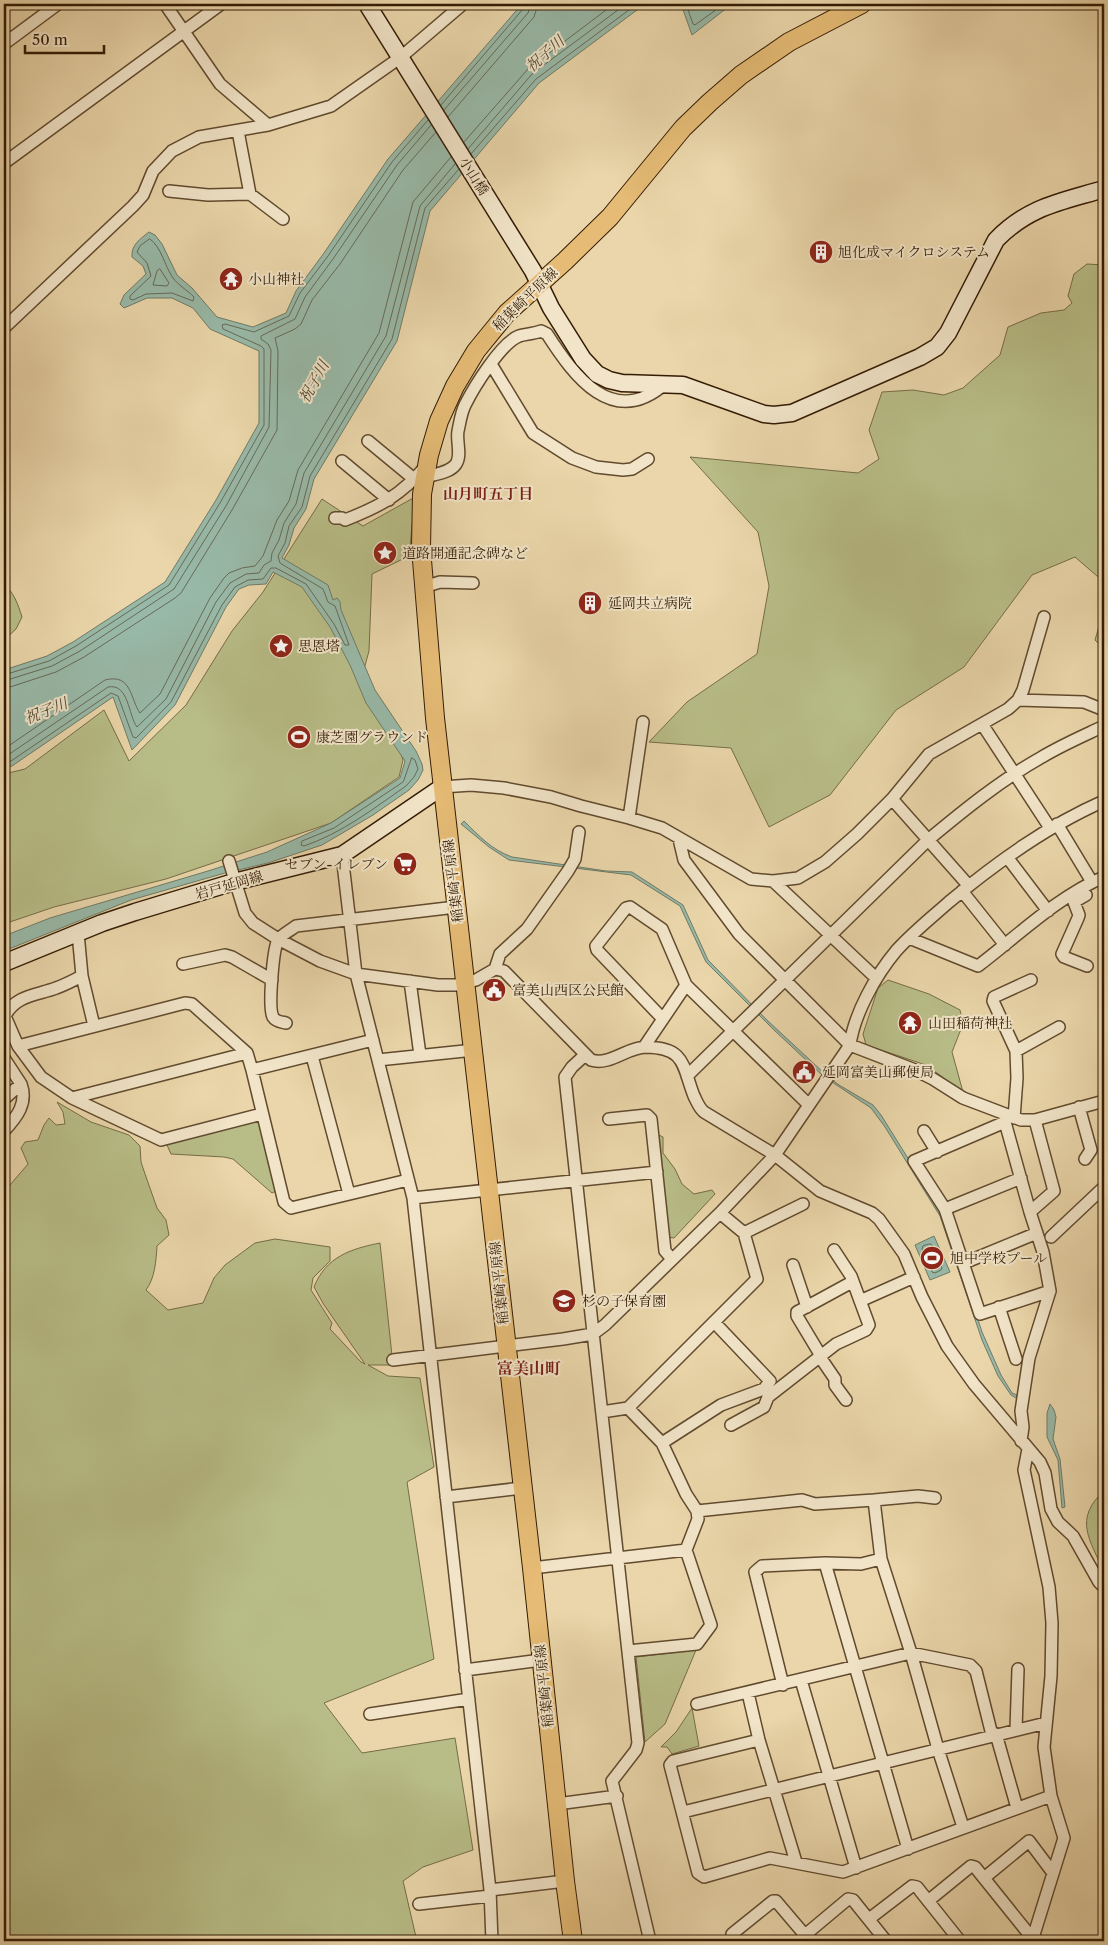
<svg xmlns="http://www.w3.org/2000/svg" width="1108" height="1945" font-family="'Libre Caslon Text','Noto Serif JP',serif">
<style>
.green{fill:#b8bd87;stroke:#766c46}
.water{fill:#98b9a8;stroke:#707a66}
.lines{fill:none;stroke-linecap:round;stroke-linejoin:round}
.shore{stroke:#666a56;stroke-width:1}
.street-casing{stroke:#614a2e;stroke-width:14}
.secondary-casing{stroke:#331b04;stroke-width:19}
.primary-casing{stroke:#331b04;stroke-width:20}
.street{stroke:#f1e4c8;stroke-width:11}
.secondary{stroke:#f1e4c8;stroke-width:16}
.primary{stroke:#e5bb75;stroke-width:18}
.labels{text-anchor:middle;stroke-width:4;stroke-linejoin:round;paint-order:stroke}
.street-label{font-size:14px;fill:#331b04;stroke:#f1e4c8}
.poi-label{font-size:14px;fill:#331b04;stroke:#f1e4c8;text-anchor:start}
.water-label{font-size:15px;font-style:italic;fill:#514a35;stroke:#f1e4c8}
.neighbourhood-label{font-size:15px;font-weight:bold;fill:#7a1f14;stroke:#f1e4c8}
.quarter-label{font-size:16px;font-weight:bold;fill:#7a1f14;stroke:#f1e4c8}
</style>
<rect width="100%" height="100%" fill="#ead6aa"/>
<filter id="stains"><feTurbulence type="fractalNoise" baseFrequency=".004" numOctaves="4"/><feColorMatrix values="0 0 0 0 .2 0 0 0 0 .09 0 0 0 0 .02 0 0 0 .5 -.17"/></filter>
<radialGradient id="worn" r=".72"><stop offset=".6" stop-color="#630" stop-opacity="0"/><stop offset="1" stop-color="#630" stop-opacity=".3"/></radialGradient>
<path class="green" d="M1087,264L1104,265V582L1075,557L1032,575L964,667L896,710L830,795L769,827L731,748L649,742L687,702L757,654L769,586L758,532L690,457L858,473L879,459L869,430L882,392L913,390L944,395L963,388L1000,355L1008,327L1041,313L1064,310L1072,303L1068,296L1074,274Z
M415,497L409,556L372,574L369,651L363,673L390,720L403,760L399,777L331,823L166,879L54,907L4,924V774L25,769L104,710L129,761L186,705L232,631L263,592L322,499L363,526Z
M4,584C14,593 18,604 22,617L16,629L4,640Z
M1104,610V649L1095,640Z
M888,980L929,994L960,1010L963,1024L952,1052L963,1092L926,1065L866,1045L863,1034L878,988Z
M57,1102L91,1122L129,1135L140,1146L141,1162L145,1174L157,1208L166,1220L169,1235L157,1246C156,1261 155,1278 146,1290L168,1310L203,1303L214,1278L225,1265L255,1243L275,1239L330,1247V1261L313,1278L311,1290L332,1323L330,1329L361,1362L365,1364L324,1305L314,1287C326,1257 350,1249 380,1243L393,1365H368L388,1376L420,1378L434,1467L407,1482L434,1659L324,1703L362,1753L455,1738L473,1850L423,1867L403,1881L416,1937L470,1938L471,1941H4V1192L28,1164L21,1148L25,1142L38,1140L44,1125L49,1118L56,1125L65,1124L63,1112Z
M259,1119L276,1191L272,1193L233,1159L224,1157L171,1154L167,1145L168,1143Z
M657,1134L663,1137V1153L675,1169L682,1184L694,1194L712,1190L715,1194L674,1238L667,1237Z
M1104,1491V1572C1090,1540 1073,1519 1104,1491Z
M696,1650L665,1724L645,1742L636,1657Z
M692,1708L699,1746L672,1754L667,1747H661L676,1732Z"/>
<path class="water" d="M522,4H645L539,83L430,211L397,341L314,479L306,509L294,528L289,545L282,558L328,585L333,600L337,598L340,602L341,610L375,690L416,751L422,764L423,770L418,780L409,790L373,815L322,845L268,863L225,873L131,900L4,951V936L50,918L208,871L267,852L331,823L400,778L405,761L366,703L350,665L330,627L318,610L302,587L273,572L266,584L249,585L239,589L226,607L175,705L132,750L113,697L12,766L4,768V670L47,656L73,642L165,582L216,500L259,423V351L210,329L193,308L172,298H147L124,308L120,304L124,295L146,274L143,266L132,257C131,245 140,239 149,232L155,235L162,244L177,275L192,288L217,317L253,327L286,313L296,291L324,253L388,159Z
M681,4H732L692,35Z
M464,821C479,836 492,850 512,857L606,871L632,872L683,905L708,960L768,1021L825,1074L839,1085L873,1105L881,1115L944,1216L982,1332L1001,1375L1012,1393L1017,1395L1016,1398L1011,1395L998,1376L982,1340L940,1216L885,1127L871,1108L823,1076L773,1029L706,962L680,906L631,875L509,860L489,847L461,824Z
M934,1236L950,1272L930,1280L915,1245Z
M1050,1404L1054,1410L1056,1417L1053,1439L1060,1459L1065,1507L1062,1508L1058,1460L1047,1437V1413Z"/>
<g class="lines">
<path class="shore" d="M686,4L693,24L695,25L724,4
M441,105L523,9L524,4
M444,110L528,13L531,4
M448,117L534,17L538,4
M464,142L528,69L614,4
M468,149L532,74L626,4
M471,154L536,79L637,4
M150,239C162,248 164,265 173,278C178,285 187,290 194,297L193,301L172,293L146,294L133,300L130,299V296L151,276L147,263L137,252L140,246Z
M160,269L169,283L167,286L153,285L157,271Z
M4,675L49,661L76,646L169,585L220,503L264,425V349L261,346L223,329L222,325L225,324L254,332L289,316L300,293L328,256L392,162L428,120
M4,681L52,666L80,651L174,589L226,506L269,427L271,350L268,344L261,339V336L295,319L305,297L333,259L397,165L431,125
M4,689L56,672L84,657L175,598L181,593L232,510L277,430L278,351L275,338L295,329L301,324L312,300L340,264L403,170L436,132
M4,749L105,680C132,673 130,699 140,713L160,694L210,598L224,578L229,573L242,568L255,566L263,556L277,520L289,501L298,470L379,333L413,202L451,157
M4,756L8,755L108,687C129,683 128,715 137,727L166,699L216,602L230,583L246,574L259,573L264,565L271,561L272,553L279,540L284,523L296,504L304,473L386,336L420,206L455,164
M412,758L415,760L418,769L414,777L406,786C373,809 342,833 304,846L301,845L302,841L334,828L403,782Z
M4,763L11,761L111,693L118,696L133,737L136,738L171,702L222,605L235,587L248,580L263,579L271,568H276L306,584L334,624L345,645H349L335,606L328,602L323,589L280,563L278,556L285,543L289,526L302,507L310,476L392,339L425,208L459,169
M930,1244L932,1245L942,1268L941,1270L935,1273L932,1272L922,1249L923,1246Z"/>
<g class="street-casing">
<path id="street" d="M165,4L220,84L268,125
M4,44L58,4
M238,131L250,194L283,219
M4,163L221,4
M169,191L208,195L250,194
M4,328L133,206L143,195L153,171L172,151L199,137L268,125L331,106L401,57L463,4
M491,364L533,433L572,458L596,467L623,470L632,469L648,459
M368,441L414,479
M342,461L389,500
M425,477C435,474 450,473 456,464C462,455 456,441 458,431C460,422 461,413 465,405C474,387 501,343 519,336C525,334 533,334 541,331L547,334C574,376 613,430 666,383
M335,518H342L345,520C381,506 401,495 426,466
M424,587L440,582L473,583
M1018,700L1023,690L1044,617
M982,724L1050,828
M442,787L471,785L504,788L551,797L581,806L629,818L662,828L751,879L773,881L798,878L825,862L857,834L892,799L929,754L1008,709L1018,700L1084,702L1104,710
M892,799L969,886
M629,818L643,722
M1057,824L1092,882
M679,839L684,860L739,934L850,1045L915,1070L933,1079L963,1098L1021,1120H1035L1104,1101
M342,855L356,974L413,1198L490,1890L492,1941
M1007,857L1048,911
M229,861L245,913L253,923L278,939L320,961L356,974L438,985H457L476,980L495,969L504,971L591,1060C610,1066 627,1047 646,1047C686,1048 682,1065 694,1096C697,1102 699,1108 704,1112L775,1155L820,1191L872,1213L879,1219L904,1254L922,1297L947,1346L974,1384L1040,1462L1045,1473L1051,1509L1058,1522L1073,1536L1099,1582L1104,1587
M773,881L876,978
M962,891L1005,945
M1086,895L1074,902L1079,915L1078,918L1062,954L1064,957L1087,966
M78,933L82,976L94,1026
M909,938L978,966C1016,937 1060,895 1104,877
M183,964L225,955L232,957L272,980
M495,969L500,954L527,929L568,871L575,859L579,832
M82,976C74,980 65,985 56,988C38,995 15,995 5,1016L18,1046L41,1077L72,1098L161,1140L262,1114
M410,981L420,1055
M663,1019L597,950L596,946L626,908L630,907L662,929L686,985L809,1105
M286,1023C282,1022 276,1022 273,1017C268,1008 273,949 278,940C281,935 291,930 296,926L456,907
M18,1046L185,1003L192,1004L247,1053L252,1070L373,1040
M644,1047L686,985
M1016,1051L1059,1027
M585,1055L572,1067L565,1077L638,1743L636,1750L612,1781L650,1941
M312,1056L349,1194
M4,1058L21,1084L4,1099
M378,1060L474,1050
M252,1070L284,1202L291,1208L408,1180
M687,1076L928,840C964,810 1001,780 1042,757C1062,745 1083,736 1104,726
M72,1098L247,1053
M1079,1107L1091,1150L1085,1159
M1014,1118L1017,1078L1016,1051L993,1001L994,997L1031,980
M609,1119L647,1115L651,1119L665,1251L672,1259
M1005,1122L1030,1212L1043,1252L1050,1291L980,1314L945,1209L914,1161Z
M4,1131C17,1117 28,1103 21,1084
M924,1131L937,1152
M413,1198L657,1172
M945,1209L1021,1178
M1030,1212L1054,1191L1035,1120
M744,1233L803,1204
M1051,1237L1104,1187
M964,1263L1037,1233
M793,1265L807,1307
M860,1301L914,1277
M999,1307L1016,1359
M821,1356L797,1316V1312L852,1282
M820,1357L835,1379V1385L846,1400
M393,1360L563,1339L593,1334L605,1325L720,1213L775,1155L850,1045C854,1014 876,975 896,951C912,933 931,918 949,902C997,862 1047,826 1104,801
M628,1408L662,1443L686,1494L697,1511L802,1500L815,1504L874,1500L881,1559L911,1653L938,1749L963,1827
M602,1412L628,1408L757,1279L744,1233L720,1213
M731,1425L764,1407L768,1397L836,1344L866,1330L869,1325L851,1276L834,1250
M1021,1441L1023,1427L1021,1411L1029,1358L1050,1291
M662,1443L721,1405L764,1389L770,1381L714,1322
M1028,1449L1024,1470L1049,1587L1052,1623L1051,1676L1044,1747L1051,1796L1064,1838L1032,1941
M446,1497L522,1488
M874,1500L918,1496L935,1498
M825,1563L908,1849
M532,1568L686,1550L698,1519L697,1511
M628,1651L697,1644L711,1625L686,1550
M465,1670L541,1660
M801,1680L856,1868
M783,1685L755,1572L762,1566L825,1563L861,1564L881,1559
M748,1693L759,1740L796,1862
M697,1704L911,1653L970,1665L976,1671L992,1735
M370,1714L469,1699
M1016,1729L1018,1669
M996,1734L1017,1808
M759,1740L673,1761L670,1765L698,1873L704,1877L770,1858L843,1872L1051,1796
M557,1804L617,1796
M683,1812L1046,1723
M984,1878L1029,1841L1053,1873
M490,1890L565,1881
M928,1901L971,1866L975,1867L1028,1933L1034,1936
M419,1904L490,1896
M869,1919L912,1886L917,1887L960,1941
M805,1935L848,1899L853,1900L886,1941
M736,1941L732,1937V1934L773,1901H776L810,1941"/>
</g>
<g class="secondary-casing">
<path id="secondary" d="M367,4L533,271L551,308L583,359L597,374L609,380L622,383L683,385L764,414L774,415L792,413L920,357L937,347L948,333L996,240C1029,206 1061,202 1104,189
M4,963L102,923L135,912L234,882L342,855L442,787"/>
</g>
<g class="primary-casing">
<path id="primary" d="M573,1941L565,1881L532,1568L435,718L421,548L422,494L429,455L439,421L455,386L476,351L507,313L565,261L610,217L683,128L710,102L741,75L789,42L862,4"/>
</g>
<use href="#street" class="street"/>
<use href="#secondary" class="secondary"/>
<use href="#primary" class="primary"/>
</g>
<defs>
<g id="building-disc" transform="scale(1.25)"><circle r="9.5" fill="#8f2418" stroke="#f1e4c8"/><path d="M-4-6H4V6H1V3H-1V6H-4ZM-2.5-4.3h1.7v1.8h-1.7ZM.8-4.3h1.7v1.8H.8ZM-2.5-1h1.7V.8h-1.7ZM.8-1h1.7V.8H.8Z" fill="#fff"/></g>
<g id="temple-disc" transform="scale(1.25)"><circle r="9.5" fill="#8f2418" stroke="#f1e4c8"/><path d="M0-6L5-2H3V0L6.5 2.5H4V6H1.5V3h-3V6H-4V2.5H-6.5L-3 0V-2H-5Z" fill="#fff"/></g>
<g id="sight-disc" transform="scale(1.25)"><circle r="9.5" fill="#8f2418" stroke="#f1e4c8"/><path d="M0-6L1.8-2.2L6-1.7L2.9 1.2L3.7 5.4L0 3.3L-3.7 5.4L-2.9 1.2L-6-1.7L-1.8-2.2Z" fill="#fff"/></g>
<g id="stadium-disc" transform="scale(1.25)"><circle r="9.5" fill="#8f2418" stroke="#f1e4c8"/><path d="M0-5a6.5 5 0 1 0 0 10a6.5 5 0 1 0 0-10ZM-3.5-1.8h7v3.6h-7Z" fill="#fff"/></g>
<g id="supermarket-disc" transform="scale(1.25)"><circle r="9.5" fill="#8f2418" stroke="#f1e4c8"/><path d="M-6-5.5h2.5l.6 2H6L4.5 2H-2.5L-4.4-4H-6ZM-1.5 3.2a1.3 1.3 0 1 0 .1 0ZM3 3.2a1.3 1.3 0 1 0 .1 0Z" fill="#fff"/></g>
<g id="civic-disc" transform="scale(1.25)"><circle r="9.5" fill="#8f2418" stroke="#f1e4c8"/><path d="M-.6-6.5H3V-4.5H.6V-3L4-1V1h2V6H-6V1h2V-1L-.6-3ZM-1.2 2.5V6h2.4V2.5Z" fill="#fff"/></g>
<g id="school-disc" transform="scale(1.25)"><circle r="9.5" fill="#8f2418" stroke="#f1e4c8"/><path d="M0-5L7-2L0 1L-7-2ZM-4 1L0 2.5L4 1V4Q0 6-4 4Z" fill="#fff"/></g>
</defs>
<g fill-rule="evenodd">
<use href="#building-disc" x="821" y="252"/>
<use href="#temple-disc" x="231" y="279"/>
<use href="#sight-disc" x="385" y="553"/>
<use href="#building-disc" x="590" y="603"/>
<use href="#sight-disc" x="281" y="646"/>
<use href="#stadium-disc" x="299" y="737"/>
<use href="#supermarket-disc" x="405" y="864"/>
<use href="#civic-disc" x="494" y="990"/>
<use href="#temple-disc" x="910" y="1023"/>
<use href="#civic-disc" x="804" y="1072"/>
<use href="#stadium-disc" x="932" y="1258"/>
<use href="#school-disc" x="564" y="1301"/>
</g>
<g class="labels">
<g class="street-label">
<text transform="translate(474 176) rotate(58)" y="5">小山橋</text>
<text transform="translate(525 299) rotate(-44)" y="5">稲葉崎平原線</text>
<text transform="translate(453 881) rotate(-97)" y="5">稲葉崎平原線</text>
<text transform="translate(229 885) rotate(-16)" y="5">岩戸延岡線</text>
<text transform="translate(499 1283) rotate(-96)" y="5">稲葉崎平原線</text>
<text transform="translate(544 1686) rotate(-96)" y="5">稲葉崎平原線</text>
</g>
<g class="poi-label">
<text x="838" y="257">旭化成マイクロシステム</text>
<text x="248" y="284">小山神社</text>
<text x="402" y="558">道路開通記念碑など</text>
<text x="608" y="608">延岡共立病院</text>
<text x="298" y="651">思恩塔</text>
<text x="316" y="742">康芝園グラウンド</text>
<text x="388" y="869" text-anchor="end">セブン-イレブン</text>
<text x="512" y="995">富美山西区公民館</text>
<text x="928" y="1028">山田稲荷神社</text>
<text x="822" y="1077">延岡富美山郵便局</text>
<text x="950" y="1263">旭中学校プール</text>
<text x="582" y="1306">杉の子保育園</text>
</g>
<g class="water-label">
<text transform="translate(545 54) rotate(-42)" y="5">祝子川</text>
<text transform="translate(314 382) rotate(-61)" y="5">祝子川</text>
<text transform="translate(46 711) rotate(-22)" y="5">祝子川</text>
</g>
<g class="neighbourhood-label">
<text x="488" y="499">山月町五丁目</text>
</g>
<g class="quarter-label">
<text x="529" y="1374">富美山町</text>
</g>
</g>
<rect width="1108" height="1945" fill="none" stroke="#ead6aa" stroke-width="20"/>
<rect x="5" y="5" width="1098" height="1935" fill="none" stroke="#331b04" stroke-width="2.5"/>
<rect x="10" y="10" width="1088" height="1925" fill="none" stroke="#331b04"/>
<path d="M25 45v8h79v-8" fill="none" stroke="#331b04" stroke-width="2.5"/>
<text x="32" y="45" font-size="15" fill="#331b04" stroke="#f1e4c8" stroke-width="4" paint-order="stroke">50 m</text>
<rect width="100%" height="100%" filter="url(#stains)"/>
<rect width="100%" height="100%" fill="url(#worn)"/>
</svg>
